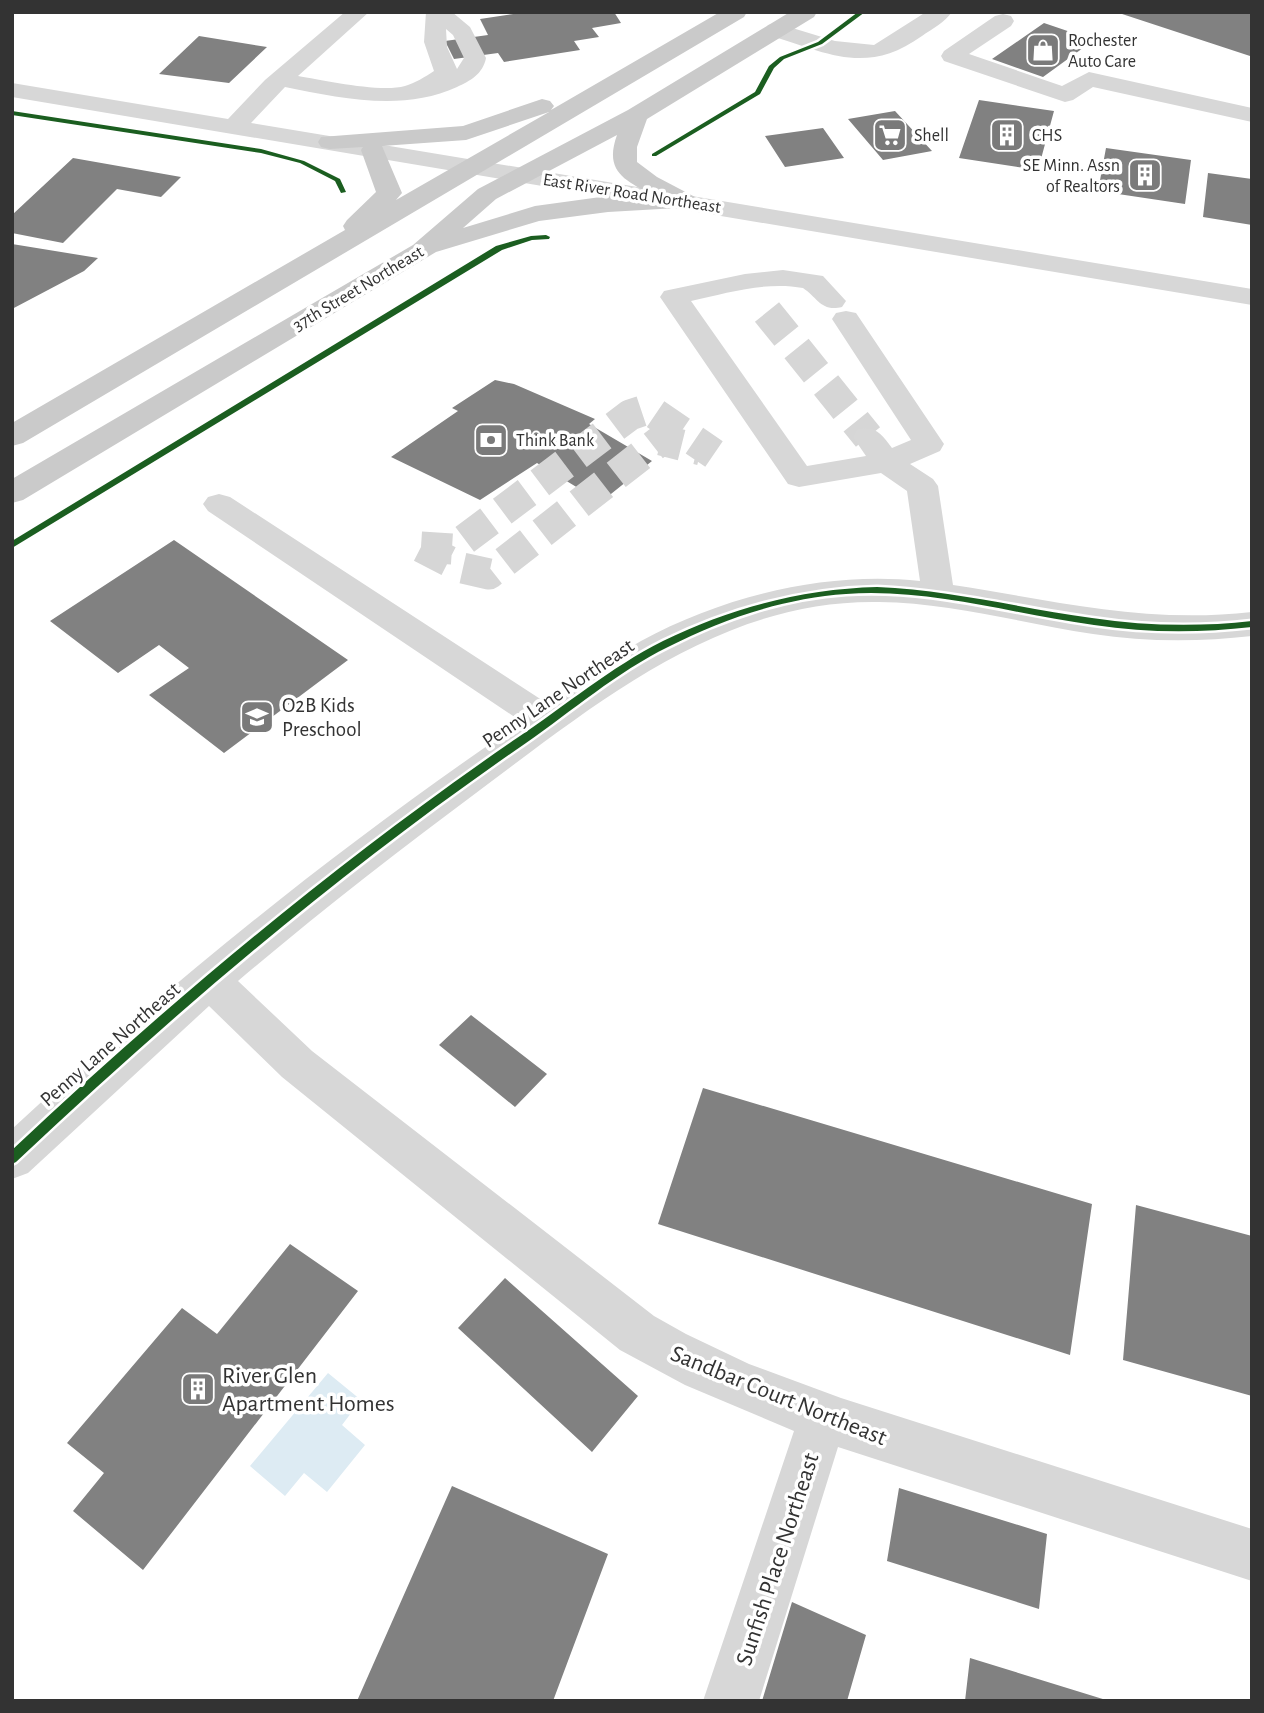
<svg xmlns="http://www.w3.org/2000/svg" width="1264" height="1713" font-family="'Alegreya Sans',sans-serif">
<style>
.water{fill:#ddebf3}
.building{fill:#818181}
.lines{fill:none;stroke-linecap:round;stroke-linejoin:round}
.minor-tunnel{stroke:#d6d6d6;stroke-width:31;stroke-dasharray:31 16;stroke-linecap:butt}
.minor{fill:#d7d7d7;fill-rule:evenodd}
.major{fill:#cacaca;fill-rule:evenodd}
.cycleway-casing{stroke:#fff;stroke-width:5}
.cycleway{fill:#1b5e20;fill-rule:evenodd}
.labels{text-anchor:middle;stroke-width:7;stroke-linejoin:round;paint-order:stroke}
.far-poi-label{font-size:18px;fill:#333;stroke:#fff;text-anchor:start}
.far-street-label{font-size:18px;fill:#333;stroke:#fff}
.street-label{font-size:21px;fill:#333;stroke:#fff}
.poi-label{font-size:21px;fill:#333;stroke:#fff;text-anchor:start}
.near-poi-label{font-size:24px;fill:#333;stroke:#fff;text-anchor:start}
.near-street-label{font-size:24px;fill:#333;stroke:#fff}
</style>
<rect width="100%" height="100%" fill="#fff"/>
<path class="water" d="M328,1373L361,1400L342,1425L365,1445L327,1492L304,1473L285,1496L250,1466Z"/>
<path class="building" d="M527,12H614L621,23L592,28L599,37L574,41L580,50L504,62L498,53L454,59L445,41L488,35L480,19Z
M1116,12H1252V55L1250,56Z
M1044,23L1094,40L1043,77L992,59Z
M199,36L267,47L229,83L159,74Z
M979,100L1054,111L1038,170L959,158Z
M895,111L932,151L883,160L848,119Z
M823,128L844,158L785,167L765,136Z
M1106,148L1191,160L1185,204L1098,191Z
M73,158L181,177L161,197L117,189L63,243L12,233V215Z
M1208,173L1252,179V225L1203,217Z
M12,244L98,258L84,271L12,309Z
M495,380L514,384L595,419L589,424L652,461L601,502L537,463L480,500L391,457L458,411L452,408Z
M174,540L348,660L224,753L149,695L189,668L159,645L118,673L50,621Z
M471,1015L547,1074L515,1107L439,1045Z
M703,1088L1092,1204L1070,1355L658,1224Z
M1136,1205L1252,1236V1396L1123,1360Z
M290,1244L358,1291L143,1570L73,1511L104,1473L67,1443L182,1308L217,1334Z
M505,1278L638,1396L592,1452L458,1328Z
M452,1486L608,1554L553,1701H357Z
M899,1488L1047,1534L1039,1609L887,1561Z
M792,1602L866,1635L847,1701H762Z
M970,1658L1106,1700V1701H965Z"/>
<g class="lines">
<path class="minor-tunnel" d="M767,312L868,437
M421,547L452,549L630,415L648,409L714,454
M421,547L462,568L489,574L661,440L701,450"/>
<path class="minor" d="M345,12H369L298,76C323,80 380,93 405,86C415,83 425,77 434,71L424,42L426,12H452L470,27L486,58C483,74 470,81 457,87C403,112 340,98 285,87L251,123L1252,289V305L12,97V83L228,119L265,80ZM446,29L453,35L464,58L457,69L447,47Z
M926,12H952C945,22 932,29 922,36C866,76 828,53 768,35L765,30L768,25L776,23L835,41L874,45Z
M1003,14L1011,16L1014,21L1011,26L969,54L1062,86L1089,72L1252,108V122L1093,87L1073,100L1065,102L944,61L941,56L944,51L995,16Z
M783,270L823,276L846,301L842,307C821,312 818,298 803,288C767,281 726,293 691,301L807,466L866,456L853,437L857,430C876,425 881,434 892,448L911,440L832,319L836,313L846,311L856,313L944,444L940,451L910,464L933,479L938,486L953,585C1057,601 1145,624 1252,612V636C1199,642 1145,642 1093,634C1021,623 951,603 879,602C722,599 598,702 480,790C398,851 317,914 238,981L312,1051L654,1316L686,1334L749,1364L841,1398L1252,1529V1581L838,1447L759,1701H703L794,1431L685,1385L620,1350L282,1077L209,1006L28,1173L12,1179V1129C172,981 342,844 522,722L208,511L203,504L208,497L219,494L230,497L548,704C579,682 609,659 641,641C724,596 826,571 920,581L907,491L881,473L799,487L788,484L660,297L664,291L745,274Z"/>
<path class="major" d="M720,12H747L744,17L23,443L12,446V423L345,230L343,226L347,220L376,192L361,150L363,147L330,149L321,147L318,142L321,137L463,126L542,99L550,101L554,106L551,110ZM549,112L396,200L402,193L382,146L466,140Z
M790,12H817L814,17L647,119L637,147V162L657,177L695,197L699,202L695,207L608,212L539,221L436,252L23,500L12,503V479L413,245L478,189L628,110ZM617,135C604,171 624,180 653,195L608,196L535,206L463,228L496,199Z"/>
<g class="cycleway-casing">
<path id="cycleway" d="M858,12H865L822,44L784,59L774,68L760,94L656,156H652V154L755,92L769,66L780,57L818,42Z
M12,111L261,149L304,161L340,179L346,192L341,193L335,181L300,163L261,153L12,115Z
M546,235L550,237L549,239L532,240L502,250L12,548V541L496,246L531,236Z
M877,587C950,590 1020,608 1092,618C1145,626 1199,627 1252,621V627C1199,633 1147,633 1094,625C1012,614 930,588 846,594C785,598 722,619 668,647C617,672 572,711 526,743C344,868 176,1011 16,1162L12,1164V1150C170,1001 338,861 517,738C565,706 611,667 663,641C730,608 802,589 877,587Z"/>
</g>
<use href="#cycleway" class="cycleway"/>
</g>
<defs>
<g id="shop-square" transform="scale(1.75)"><rect x="-9" y="-9" width="18" height="18" rx="4" fill="#7a7a7a" stroke="#fff"/><path d="M-5-2.5h2.3a2.7 3.5 0 0 1 5.4 0H5L5.5 6h-11ZM-1.5-2.5h3a1.5 2.3 0 0 0-3 0Z" fill="#fff"/></g>
<g id="supermarket-square" transform="scale(1.75)"><rect x="-9" y="-9" width="18" height="18" rx="4" fill="#7a7a7a" stroke="#fff"/><path d="M-6-5.5h2.5l.6 2H6L4.5 2H-2.5L-4.4-4H-6ZM-1.5 3.2a1.3 1.3 0 1 0 .1 0ZM3 3.2a1.3 1.3 0 1 0 .1 0Z" fill="#fff"/></g>
<g id="building-square" transform="scale(1.75)"><rect x="-9" y="-9" width="18" height="18" rx="4" fill="#7a7a7a" stroke="#fff"/><path d="M-4-6H4V6H1V3H-1V6H-4ZM-2.5-4.3h1.7v1.8h-1.7ZM.8-4.3h1.7v1.8H.8ZM-2.5-1h1.7V.8h-1.7ZM.8-1h1.7V.8H.8Z" fill="#fff"/></g>
<g id="bank-square" transform="scale(1.75)"><rect x="-9" y="-9" width="18" height="18" rx="4" fill="#7a7a7a" stroke="#fff"/><path d="M-6-4H6V4H-6ZM0-2.3a2.3 2.3 0 1 0 0 4.6a2.3 2.3 0 1 0 0-4.6Z" fill="#fff"/></g>
<g id="school-square" transform="scale(1.75)"><rect x="-9" y="-9" width="18" height="18" rx="4" fill="#7a7a7a" stroke="#fff"/><path d="M0-5L7-2L0 1L-7-2ZM-4 1L0 2.5L4 1V4Q0 6-4 4Z" fill="#fff"/></g>
</defs>
<g fill-rule="evenodd">
<use href="#shop-square" x="1043" y="50"/>
<use href="#supermarket-square" x="890" y="135"/>
<use href="#building-square" x="1007" y="135"/>
<use href="#building-square" x="1145" y="175"/>
<use href="#bank-square" x="491" y="440"/>
<use href="#school-square" x="257" y="717"/>
<use href="#building-square" x="198" y="1389"/>
</g>
<g class="labels">
<g class="far-poi-label">
<text x="1068" y="46">Rochester<tspan x="1068" dy="21">Auto Care</tspan></text>
<text x="914" y="141">Shell</text>
<text x="1032" y="141">CHS</text>
<text x="1120" y="171" text-anchor="end">SE Minn. Assn<tspan x="1120" dy="21">of Realtors</tspan></text>
<text x="516" y="446">Think Bank</text>
</g>
<g class="far-street-label">
<text transform="translate(632 193) rotate(9)" y="6">East River Road Northeast</text>
<text transform="translate(358 288) rotate(-31)" y="6">37th Street Northeast</text>
</g>
<g class="street-label">
<text transform="translate(558 693) rotate(-34)" y="7">Penny Lane Northeast</text>
<text transform="translate(110 1044) rotate(-41)" y="7">Penny Lane Northeast</text>
</g>
<g class="poi-label">
<text x="282" y="712">O2B Kids<tspan x="282" dy="24">Preschool</tspan></text>
</g>
<g class="near-poi-label">
<text x="222" y="1383">River Glen<tspan x="222" dy="28">Apartment Homes</tspan></text>
</g>
<g class="near-street-label">
<text transform="translate(779 1395) rotate(22)" y="8">Sandbar Court Northeast</text>
<text transform="translate(777 1559) rotate(-72)" y="8">Sunfish Place Northeast</text>
</g>
</g>
<rect width="1264" height="1713" fill="none" stroke="#333333" stroke-width="28"/>
</svg>
